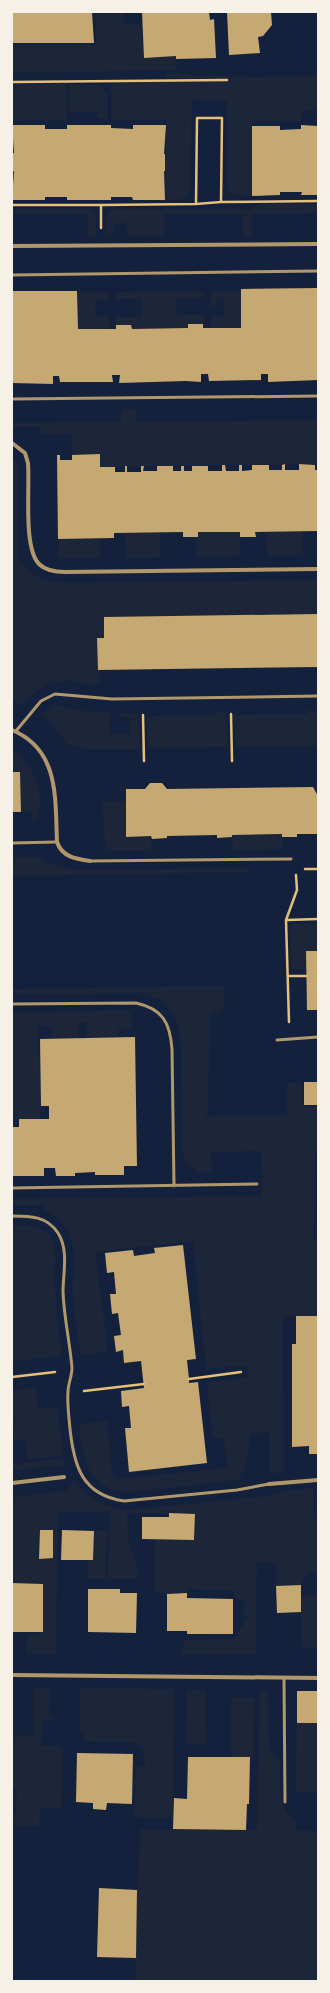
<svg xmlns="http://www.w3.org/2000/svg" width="330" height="1993" font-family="'Roboto Serif',serif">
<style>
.green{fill:#1d2539}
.building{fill:#c6a872}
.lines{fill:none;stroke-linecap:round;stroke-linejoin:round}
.path{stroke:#e5c07b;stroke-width:2.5}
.service{stroke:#b1986c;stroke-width:3}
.minor{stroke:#b1986c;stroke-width:4}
</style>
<rect width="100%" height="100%" fill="#14213d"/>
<path class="green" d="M95,12H123L124,25L142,24L144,57L176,56L177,70L12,73V45H96Z
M166,74L251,77L318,76V110H301V121H252V196L230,194L227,188V101L192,100L190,190L183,199L165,200L166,120H111V81H228L227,79L166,78Z
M12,75L13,84L66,83L67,120L12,121Z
M70,85H101L107,93V118H98V112H70Z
M260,204H318V213L252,214V236H243V214H165L164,236H127V223H114L113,236H105L106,214L113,209H251Z
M12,209H91L96,214V236L88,237V214H12Z
M199,291L203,294V298L176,299L177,315H203V324H188V328L132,329L131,325H116V317H142V299H116L117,294L120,292Z
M241,291V328H211V316H224V299H217V307L210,306L211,292Z
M78,292L107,293L109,300H95V316H109V329H78Z
M121,409H136L137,422L318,420V464L100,467V455H72L71,434L40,435V427H12V423L121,422Z
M12,456L17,462L18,469V557L28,570L41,579L62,583L318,580V614L97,638L98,669L100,670V681C93,687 87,684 79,682C56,677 37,686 24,705L12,701Z
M302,531V555L267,556L266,532Z
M198,532H240V556L197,557L196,537H198Z
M125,533H160L161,557L126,558Z
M58,539H100V558L59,559Z
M53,705L83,711L109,713V734L130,733L129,717H120V713H138L140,749H85L68,745L50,722L41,715Z
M308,710L318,711V746L235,747L234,715L308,714Z
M216,712H226L228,747L147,748V716L216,715Z
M12,748C34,761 50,804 32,824V812H21L20,772H12Z
M126,801V836H151V851H106L102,802Z
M282,834L283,849L233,850L232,835Z
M12,857H42L46,863L73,870L249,868L250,872L12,876Z
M290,924H318V951H306L307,970L294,969L291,967Z
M224,986L225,1005L222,1012L210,1013L208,1113L203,1116L287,1115V1083H302L303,1107H318V1149H315L314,1239H317L318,1316H283L284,1472L269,1474V1432L251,1434L246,1465L239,1480L130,1492C87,1490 83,1460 79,1424L107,1421L112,1475L118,1479L228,1468L224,1437L213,1438L207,1382L248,1378L247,1365L206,1369L193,1241L95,1252L108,1352L80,1355C78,1334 74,1314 73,1293C72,1258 83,1230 45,1210L43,1205H12V1199L262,1196L261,1151L211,1152L212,1173C196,1173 185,1166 182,1150L181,1053L179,1027L170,1010L162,1001L143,993L12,994V989Z
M131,1010L132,1028L118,1029V1038H87V1022L77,1023L79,1038L52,1039V1026H38L41,1119H12V1013Z
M12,1225C69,1225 52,1252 55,1292C56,1313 60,1335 62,1356L12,1361Z
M35,1387L38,1409L58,1407L63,1456L28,1460L25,1439L14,1440L12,1390Z
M63,1458L64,1465L12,1470V1464Z
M74,1480C88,1498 104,1508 126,1510L269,1496L285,1491L313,1488L314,1514H318V1570C309,1573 304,1576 301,1585L276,1586V1562L257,1563L256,1655L180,1654L186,1640L234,1639L248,1616L243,1615L245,1600L233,1599L234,1590L187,1589V1593L167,1594L155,1591V1539L194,1540L195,1514L127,1513L128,1541L138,1568V1579H108L110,1512H58L56,1654H27V1638L43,1632V1584L12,1583V1497L67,1491Z
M94,1531H107L105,1579H88V1560H93Z
M317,1595L318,1648L301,1647V1596Z
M34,1688H50L49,1715H52V1720L42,1721L41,1746L63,1747L61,1808H40L39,1826H14L13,1815L16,1812L17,1795L15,1789H12V1738L18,1736L34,1735Z
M80,1688L174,1689L173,1818L134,1817L136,1767H145C144,1757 146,1748 136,1743L87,1741L80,1730Z
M187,1690H205L206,1745L186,1744Z
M260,1691H268L269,1747L273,1756L280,1759C281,1778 276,1810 296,1821V1831H318V1981H135L137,1890L141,1829L257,1830Z
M233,1697L254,1698L253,1758L231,1757V1703Z
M297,1723H318V1792H296Z"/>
<path class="building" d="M12,12H92L94,43H12Z
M142,12H209L210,20L214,19L216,58L176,59V56L144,58Z
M227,12H271L272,25L263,36L258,37L260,53L229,55Z
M12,125H45V129H67V125H111V128L133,129V125H166L164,154H165V171H164L165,200H133L132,197H111V200H67V197H45V200H12L14,171L12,172V153H14Z
M301,125L318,126V195H301L302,192H280V195L252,196V126H280V130L301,129Z
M318,288V380L268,382V374H261V380L209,381L208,374H201V382L186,381L119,383L120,375H112L113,382H60L59,376H53V384L12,383V291H77L78,329H116V325H131L132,329L188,328V324H203V328H241V289Z
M100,454V467H115V472H125V466H127V472H141V466H144L143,471H157V466H173V471H181V466H184V471H192V466H208V471H222V465H225L226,471H239V465H242V471L252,470V465H269V470H282V465L285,464V470H299V464L315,465V470H318V531L255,532L256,537H240V532H198V537H183V532L114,533V538L58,539L57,455H60V460H72V455Z
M318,614V667L98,670L97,638H104V617Z
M12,772H20L21,812H12Z
M150,783H162L167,789L313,787L318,796V834H297V837H282V834L232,835V837L217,838V835L167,836V838L152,839L151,836L126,837V789H145Z
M306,951H318V1010H307Z
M135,1037L137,1166H124V1175H95V1172L75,1173V1176H56L55,1168H44V1176H12V1127H19V1119H49V1106H41L40,1039Z
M304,1082H318V1105H304Z
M183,1245L196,1359L187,1360L189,1379V1383L198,1382L207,1463L129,1472L125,1428H131L129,1406L122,1407L121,1391L144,1388L141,1361L124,1363L123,1350L116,1352L114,1336L121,1335L118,1313L112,1314L110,1294H116L114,1272L107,1273L105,1253L133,1250L134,1256L155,1253L154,1248Z
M296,1316H318V1454H309V1446L292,1447V1344H296Z
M169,1513L195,1514L194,1540L142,1539V1517H169Z
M40,1530H53V1558L39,1559Z
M62,1530L94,1531L93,1560H61Z
M12,1583L43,1584V1632H12Z
M301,1585V1612L277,1613L276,1586Z
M88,1589H120V1593H137L136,1633L88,1632Z
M187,1593V1598L233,1599V1634H187V1631H167V1594Z
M297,1691H318V1723H297Z
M77,1753L133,1754L132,1804L107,1803L106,1810L93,1809V1803L76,1802Z
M188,1757H250L249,1804H247L246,1830L173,1829L174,1798L187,1799Z
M99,1888L137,1890L136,1958L97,1957Z"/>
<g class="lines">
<path class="path" d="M13,82L227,80
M221,202L222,118H197L196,204L221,202L318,201
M12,205H101
M101,228V205L196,204
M231,714L232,761
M143,715L144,761
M305,869H318
M287,920L318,919
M288,976H306
M289,1022L286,920L297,890L296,875
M12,1377L55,1372
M189,1379L241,1372
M84,1391L144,1384"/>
<path class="service" d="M12,275L318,271
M12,399L318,396
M16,731L41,701L55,694L112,699L318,696
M12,843L57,842
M90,861L291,859
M12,1004L136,1003C163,1009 170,1023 172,1049L174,1186
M277,1040L318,1037
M12,1188L257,1184
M12,1216C30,1216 47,1216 58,1233C69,1250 63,1273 63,1292C64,1318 70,1343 72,1368C72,1376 68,1384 68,1392C67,1404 69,1417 70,1429C74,1466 82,1495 124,1501L237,1490L269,1484
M284,1678L285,1802"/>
<path class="minor" d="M12,246L318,244
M12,443L25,453L28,463C30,487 23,548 39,564C46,571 56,572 65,572L318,569
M12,730C60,750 55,799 57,842C62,857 76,859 90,861
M12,1483L64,1477
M269,1484L318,1480
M12,1675L318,1678"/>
</g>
<rect width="330" height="1993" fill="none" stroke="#f6f1e7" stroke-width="26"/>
</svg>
